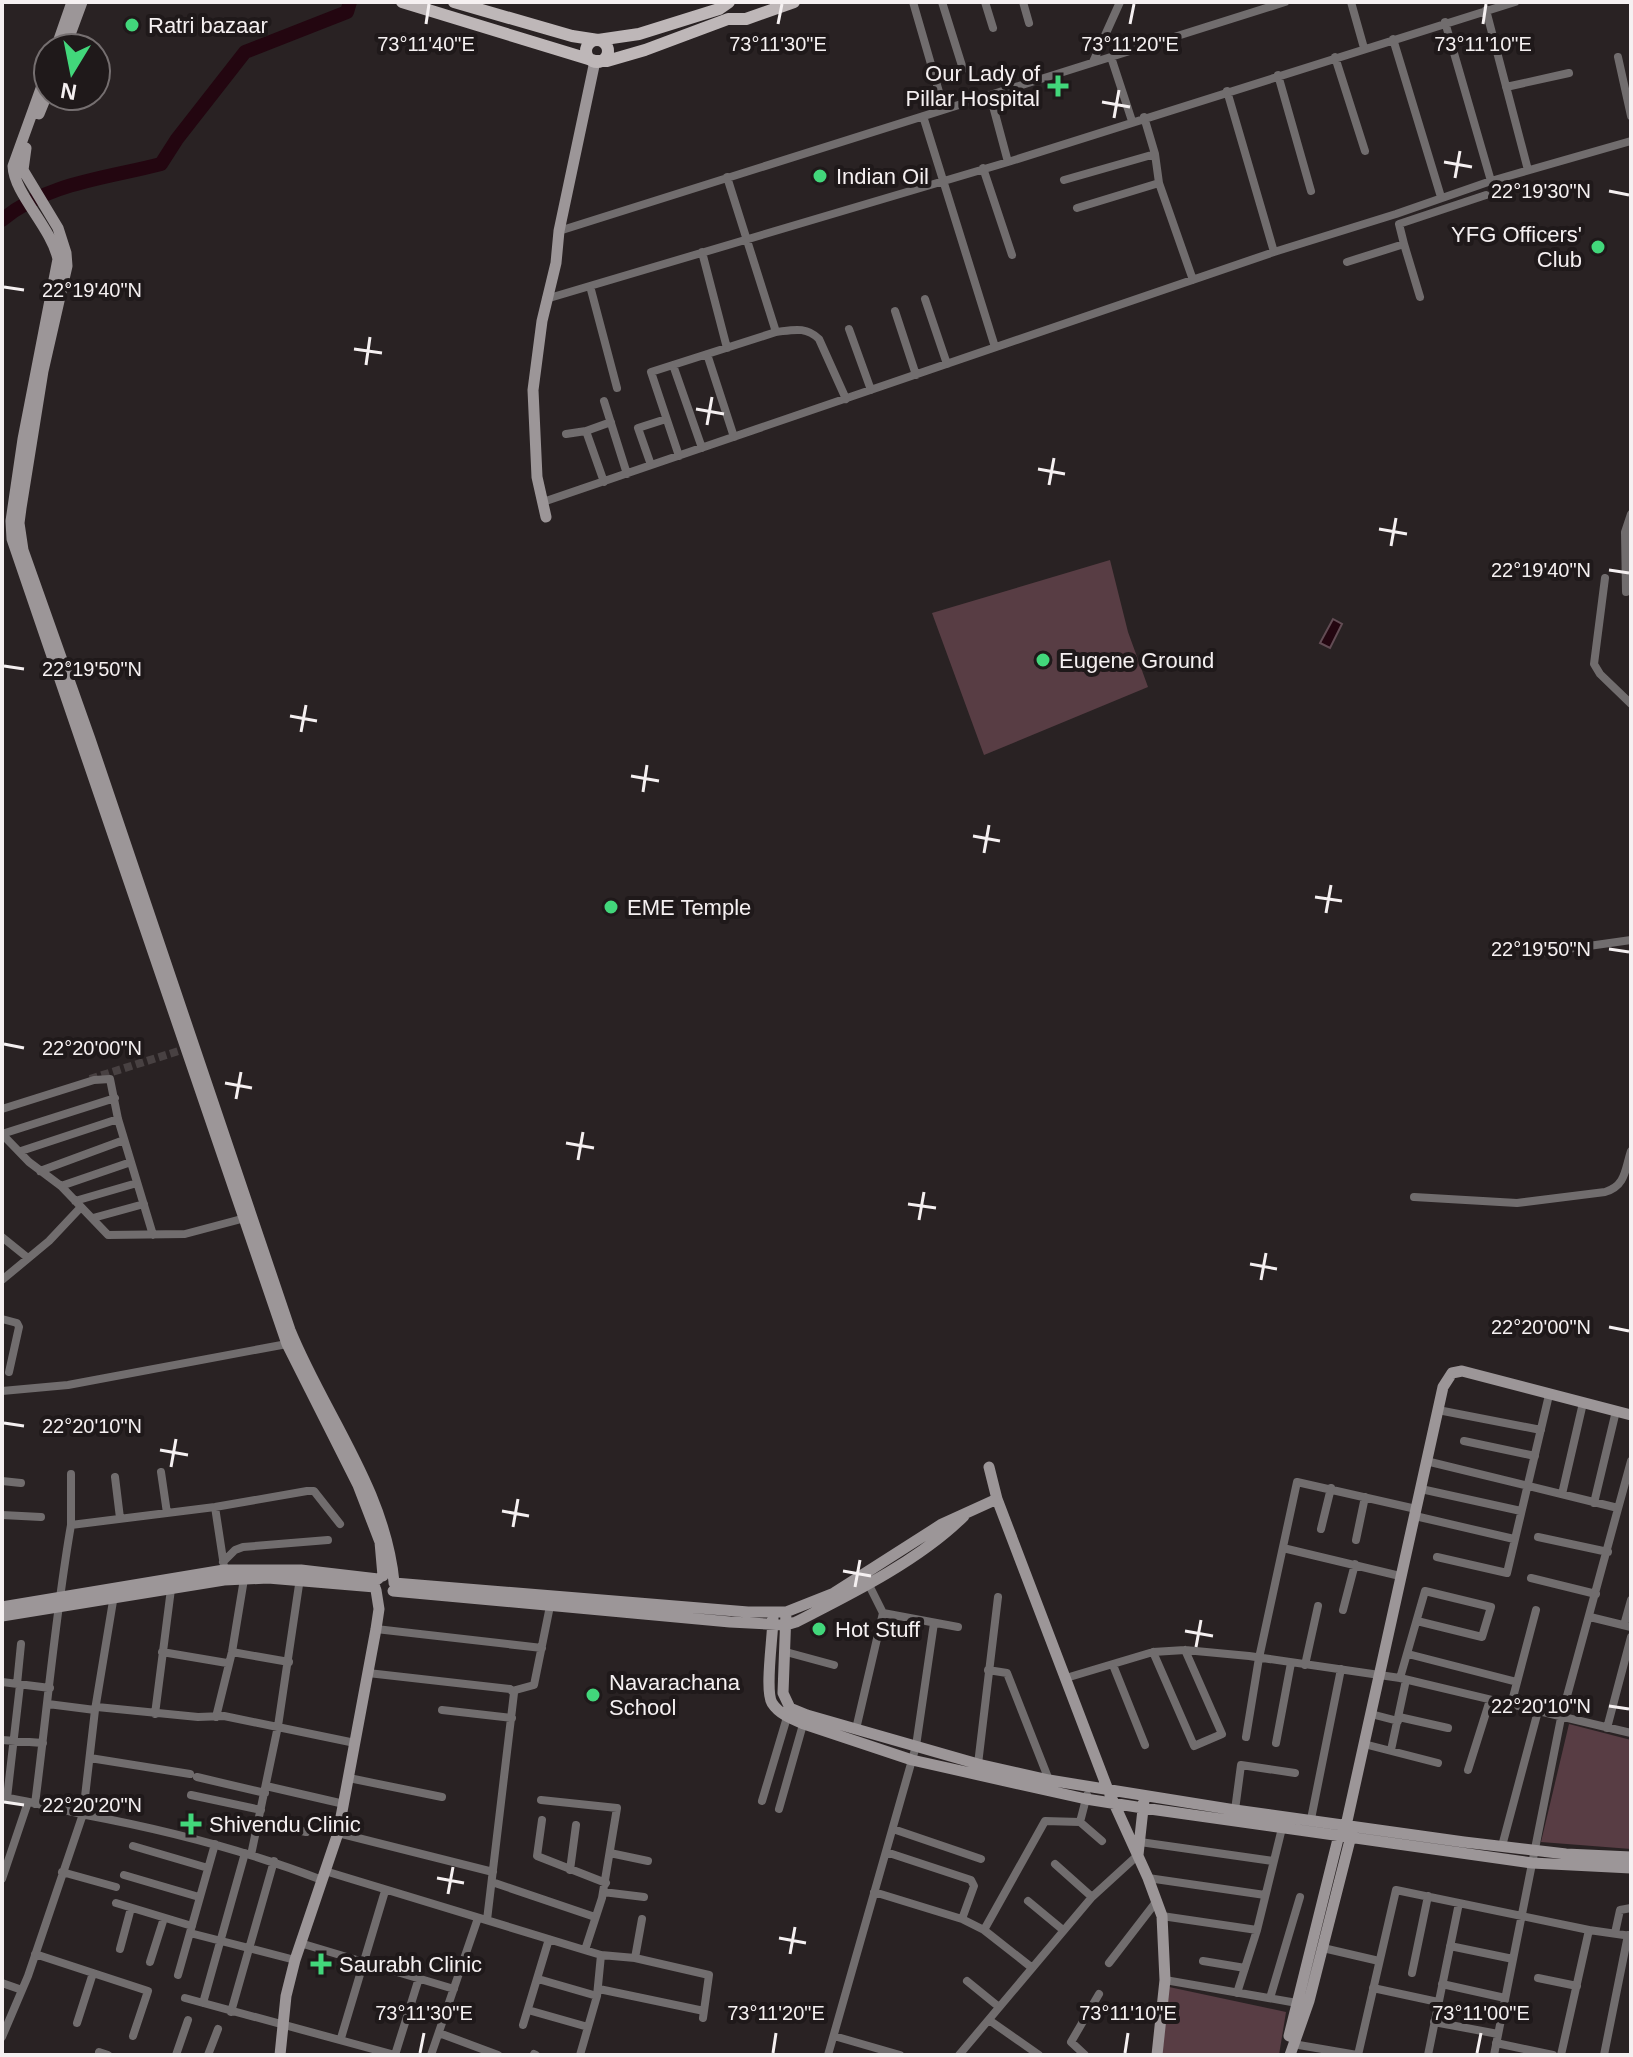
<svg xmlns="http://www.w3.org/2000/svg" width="1633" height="2057" font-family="Helvetica,sans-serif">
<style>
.green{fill:#583d44}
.water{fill:#230610;stroke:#624c54;stroke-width:2}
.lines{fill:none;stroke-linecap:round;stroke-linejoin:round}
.river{stroke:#230610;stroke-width:14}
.street-tunnel{stroke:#484142;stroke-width:8;stroke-dasharray:8 4;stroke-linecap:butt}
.street{stroke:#716d6e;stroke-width:8}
.secondary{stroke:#9c9698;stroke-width:11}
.primary{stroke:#beb7b8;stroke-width:12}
.ticks{fill:none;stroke:#f5f0f1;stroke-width:3}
.poi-dot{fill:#42d77b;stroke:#1f191a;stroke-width:3}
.labels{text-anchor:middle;stroke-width:8;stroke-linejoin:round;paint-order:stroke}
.poi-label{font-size:22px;fill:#f5f0f1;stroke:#1f191a;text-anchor:start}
.ticks-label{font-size:20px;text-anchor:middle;fill:#f5f0f1;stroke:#1f191a;stroke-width:8;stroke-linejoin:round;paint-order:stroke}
</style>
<rect width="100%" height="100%" fill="#292223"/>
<path class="green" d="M1110,560L1128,632L1148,687L984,755L932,613Z
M1569,1724L1631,1740V1849L1541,1842Z
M1169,1987L1286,2012L1279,2055H1162Z"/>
<path class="water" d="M1333,619L1342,624L1330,648L1320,643Z"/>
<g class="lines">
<path class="river" d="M2,220C45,183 108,178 161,164L177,139L245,52L347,12L350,2"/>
<path class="street-tunnel" d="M90,1079L185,1049"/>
<path class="street" d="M913,2L944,109
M942,2L963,69
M985,2L993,28
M1023,2L1029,23
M1351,2L1364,48
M1486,10L1528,170
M1445,22L1491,181
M1393,39L1441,197
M1111,57L1132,121
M1335,57L1365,151
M1618,57L1631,116
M1093,62L1120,2
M1278,75L1311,191
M1506,87L1569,73
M1227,91L1274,252
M990,95L1008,162
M923,116L995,347
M1144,117L1155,154L1159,183L1193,280
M983,168L1012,255
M1064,180L1155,154
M1077,208L1159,183
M559,231L1285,2
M1404,244L1399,224L1486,195
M702,252L727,348
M1347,262L1404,244L1420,297
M590,286L617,388
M546,299L1008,162L1515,2
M925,299L947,364
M895,311L916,375
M849,329L871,390
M776,332C793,330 806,326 819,339L846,399
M707,354L734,437
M673,365L702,448
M604,401L627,474
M586,431L611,422
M566,434L586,431L604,482
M679,456L651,372L776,332L727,177
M651,465L638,428L666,419
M543,502L1274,252L1396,214L1491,181L1631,141
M1605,578L1594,664L1600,674L1631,704
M1626,592L1625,532L1631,514
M1525,955L1631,940
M2,1109L94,1080L110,1079L118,1119L153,1235
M2,1134L29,1162L61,1186L108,1235L185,1234L249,1217
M2,1134L115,1098
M21,1151L118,1119
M40,1171L124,1140
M61,1186L131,1162
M1414,1197L1517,1203L1605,1192C1626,1186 1625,1169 1631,1151
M75,1201L137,1183
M93,1218L144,1204
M2,1237L28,1258
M2,1280L49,1241L81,1207
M2,1319L17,1323L19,1327L9,1372
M2,1391L68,1385L287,1344
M1438,1410L1541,1430
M1464,1441L1535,1456
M1426,1461L1618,1508
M161,1472L167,1513
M115,1477L120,1518
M2,1481L21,1483
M1421,1489L1521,1511
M1562,1494L1583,1403
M1594,1503L1616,1411
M215,1507L224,1566
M2,1515L41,1517
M1415,1516L1514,1539
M71,1525V1474
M1321,1529L1331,1488
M1538,1537L1608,1552
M1356,1540L1365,1497
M1283,1548L1400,1576
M1437,1557L1507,1573L1549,1395
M223,1562L235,1550L243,1547L328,1540
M1531,1578L1596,1594
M867,1581L883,1613L958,1627
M1343,1610L1355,1564
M1590,1617L1631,1627
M1624,1625L1631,1600
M376,1629L542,1648
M162,1652L227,1663
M232,1652L289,1662
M786,1652L834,1665
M1153,1652L1194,1746L1222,1734L1185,1650
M1408,1654L1517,1682
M1113,1665L1145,1745
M1305,1665L1318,1606
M988,1670L1007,1673L1049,1780
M368,1673L510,1689L514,1693L487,1920
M1066,1678L1153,1652L1185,1650L1249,1656L1400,1678L1631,1733
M1400,1678L1425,1591L1491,1607L1482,1637L1417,1621
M2,1682L50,1688
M17,1684L21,1644
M512,1691L534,1685L550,1606
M48,1704L95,1710
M1511,1705L1536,1610
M97,1707L198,1717L224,1716L355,1743
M442,1710L512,1718
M155,1714L171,1589
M1371,1714L1398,1721
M216,1717L232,1652L244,1579
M1399,1717L1448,1728
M1607,1728L1631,1637
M856,1729L883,1613
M1246,1737L1259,1658L1297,1482L1416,1509
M2,1740L43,1743
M1276,1743L1291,1663
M1364,1744L1438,1763
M1391,1750L1406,1680
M90,1758L190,1774
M978,1764L998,1597
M1468,1770L1490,1700
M197,1777L265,1793
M349,1778L442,1797
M266,1786L344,1804
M191,1795L261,1810
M2,1797C30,1801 58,1809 86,1815C166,1830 245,1850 322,1880
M7,1798L20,1685
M541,1800L617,1808L602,1898L585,1950
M762,1801L788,1714
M35,1804C47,1711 55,1617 71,1525L215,1507L307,1491H314L340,1524
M779,1809L804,1721
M1235,1810L1241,1765L1295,1773
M1311,1819L1341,1669
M542,1820L537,1856L606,1883
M258,1821L306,1832
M1080,1822L1102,1841
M893,1829L981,1859
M338,1833L493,1872
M1140,1842L1273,1861
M133,1846L208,1868
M1502,1846L1538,1711
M886,1852L971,1880L974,1886L962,1919
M610,1853L648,1861
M251,1855L278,1726L300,1578
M1055,1864L1092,1897
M570,1870L576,1825
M325,1871L601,1955L635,1958L709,1975L703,2018
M62,1872L116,1887
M124,1875L199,1897
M1148,1878L1265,1895
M2,1879L28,1802
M492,1882L595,1917
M603,1892L644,1897
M874,1892L962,1919L984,1930L1031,1967
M1028,1901L1063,1930
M116,1903L192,1926
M1162,1916L1257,1930
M984,1930L1045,1821L1080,1822L1087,1795
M190,1933L295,1960
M1615,1933L1620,1910L1631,1908
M300,1943L454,1989
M1450,1946L1513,1959
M1323,1948L1379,1961
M120,1949L131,1908
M35,1954L148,1991L133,2036
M635,1958L642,1919
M1203,1961L1245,1968
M150,1962L164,1918
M1109,1963L1156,1902
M1412,1973L1428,1896
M178,1975L215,1844
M1538,1978L1577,1986
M538,1979L597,1996
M1165,1980L1297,2003
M967,1981L999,2007
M2,1983L22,1990
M1442,1984L1505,1998
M1373,1988L1438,2002
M599,1989L704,2011
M1237,1993L1257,1930L1283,1824
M185,1998L395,2055
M1270,1998L1300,1897
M203,2003L245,1853
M528,2010L588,2027
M231,2012L274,1861
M989,2020L1039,2055
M1434,2022L1498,2034
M77,2023L93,1973
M523,2025L549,1939
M439,2033L498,2055
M834,2036L900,2055
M2,2037L28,1976L83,1814L95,1710L114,1595
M341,2038L385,1891
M1496,2043L1553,2055
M1293,2044L1357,2055
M99,2052L108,2055
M534,2054L536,2055
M176,2055L188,2020
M208,2055L218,2029
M395,2055L419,1978
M431,2055L478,1918
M580,2055L597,1996L601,1955
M828,2055L916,1746L934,1623
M959,2055L1092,1897L1138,1855
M1085,2055L1071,2042L1099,1994
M1358,2055L1396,1890L1589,1930L1631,1936
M1428,2055L1459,1903
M1494,2055L1561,1718L1631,1461
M1561,2055L1589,1930
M1604,2055L1628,1935"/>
<path class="secondary" d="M56,48L72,2
M65,48L82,2
M48,69L13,166C14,194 51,227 58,259L23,439L11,521L12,539L287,1344L358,1485L380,1542L383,1576
M39,114L48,92
M26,148L23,170L58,228L66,253L67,266L43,371L21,508L19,523L23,550L90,739L290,1330C324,1414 385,1489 394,1582
M546,517L537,477L533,390L542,321L556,263L559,231L595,61
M989,1467L997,1499L1108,1790L1148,1878L1162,1916L1165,1980L1157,2055
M394,1583L748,1612H786L834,1593L942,1524L997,1499
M393,1591L730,1622L786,1625L796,1622C851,1594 920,1560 964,1516
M2,1607L224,1570H301L378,1579
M786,1612L783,1693L790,1708L807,1715L978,1764L1049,1780L1235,1810L1464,1842L1566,1854L1631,1857
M773,1613C774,1632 764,1689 772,1703C779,1714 792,1719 804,1724L912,1760L1086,1799L1143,1808L1532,1863L1631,1868
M2,1616L224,1580L268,1578L375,1587
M1345,1830L1443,1387L1452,1373L1462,1371L1631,1415
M1138,1855L1144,1800
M1289,2036L1339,1835
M280,2055L286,1996L295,1960L338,1833L376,1629L379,1609L376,1590
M1290,2055L1309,2001L1351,1836"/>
<path class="primary" d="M402,2L595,61H607L645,50L728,19H746L794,2
M454,2L572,36L598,40L639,34L719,9L729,2
M586 51a11 11 0 1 1 22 0a11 11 0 1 1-22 0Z"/>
</g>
<path class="ticks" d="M426,24L429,4M778,24L782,4M1130,24L1134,4M1483,24L1486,4M1102,102L1130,107M1114,118L1119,90M1444,162L1472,167M1455,178L1460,151M1609,191L1629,195M4,287L24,290M354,349L382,353M366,365L370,337M696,409L724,414M707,425L712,397M1038,469L1065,474M1049,485L1054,458M1379,529L1407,534M1391,546L1396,518M1609,570L1629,573M4,666L24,669M290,716L317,721M301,732L306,705M631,776L659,781M643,792L647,765M973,836L1000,841M984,853L989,825M1315,897L1342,901M1326,913L1331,885M1609,949L1629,952M4,1044L24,1048M225,1083L252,1088M236,1099L241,1072M566,1143L594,1148M578,1160L583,1132M908,1204L936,1208M919,1220L924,1192M1250,1264L1277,1269M1261,1280L1266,1253M1609,1327L1629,1331M4,1423L24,1426M160,1450L188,1455M171,1467L176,1439M502,1511L529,1516M513,1527L518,1499M843,1571L871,1576M855,1587L860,1560M1185,1631L1213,1636M1196,1647L1201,1620M1609,1706L1629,1709M4,1802L24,1805M437,1878L464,1883M448,1894L453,1867M779,1938L806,1943M790,1954L795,1927M420,2053L424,2033M773,2053L776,2033M1125,2053L1128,2033M1477,2053L1481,2033"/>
<g class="poi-dot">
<circle cx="132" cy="25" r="8"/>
<path d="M1054 74h8v8h8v8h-8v8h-8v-8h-8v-8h8z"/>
<circle cx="820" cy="176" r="8"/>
<circle cx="1598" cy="247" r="8"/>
<circle cx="1043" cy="660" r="8"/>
<circle cx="611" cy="907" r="8"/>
<circle cx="819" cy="1629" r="8"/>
<circle cx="593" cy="1695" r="8"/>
<path d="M187 1812h8v8h8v8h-8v8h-8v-8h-8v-8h8z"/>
<path d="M317 1952h8v8h8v8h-8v8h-8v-8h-8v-8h8z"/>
</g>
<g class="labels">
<g class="poi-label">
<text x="148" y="33">Ratri bazaar</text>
<text x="1040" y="81" text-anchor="end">Our Lady of<tspan x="1040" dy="25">Pillar Hospital</tspan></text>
<text x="836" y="184">Indian Oil</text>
<text x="1582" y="242" text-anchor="end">YFG Officers'<tspan x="1582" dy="25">Club</tspan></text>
<text x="1059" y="668">Eugene Ground</text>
<text x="627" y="915">EME Temple</text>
<text x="835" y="1637">Hot Stuff</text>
<text x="609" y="1690">Navarachana<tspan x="609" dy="25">School</tspan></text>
<text x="209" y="1832">Shivendu Clinic</text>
<text x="339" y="1972">Saurabh Clinic</text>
</g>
</g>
<g class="ticks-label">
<text x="426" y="51">73°11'40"E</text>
<text x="778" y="51">73°11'30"E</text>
<text x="1130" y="51">73°11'20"E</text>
<text x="1483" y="51">73°11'10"E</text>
<text x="1541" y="198">22°19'30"N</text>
<text x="92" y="297">22°19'40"N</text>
<text x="1541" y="577">22°19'40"N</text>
<text x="92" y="676">22°19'50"N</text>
<text x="1541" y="956">22°19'50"N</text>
<text x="92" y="1055">22°20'00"N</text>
<text x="1541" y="1334">22°20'00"N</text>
<text x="92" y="1433">22°20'10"N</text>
<text x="1541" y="1713">22°20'10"N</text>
<text x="92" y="1812">22°20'20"N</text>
<text x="424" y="2020">73°11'30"E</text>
<text x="776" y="2020">73°11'20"E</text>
<text x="1128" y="2020">73°11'10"E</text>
<text x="1481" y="2020">73°11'00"E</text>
</g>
<rect width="1633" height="2057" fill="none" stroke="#f5f0f1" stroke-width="8"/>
<g transform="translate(72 72) rotate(190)"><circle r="38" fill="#1f191a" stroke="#756f70" stroke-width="2"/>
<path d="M0-6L14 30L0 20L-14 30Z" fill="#42d77b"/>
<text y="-12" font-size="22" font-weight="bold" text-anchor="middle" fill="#f5f0f1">N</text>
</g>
</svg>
